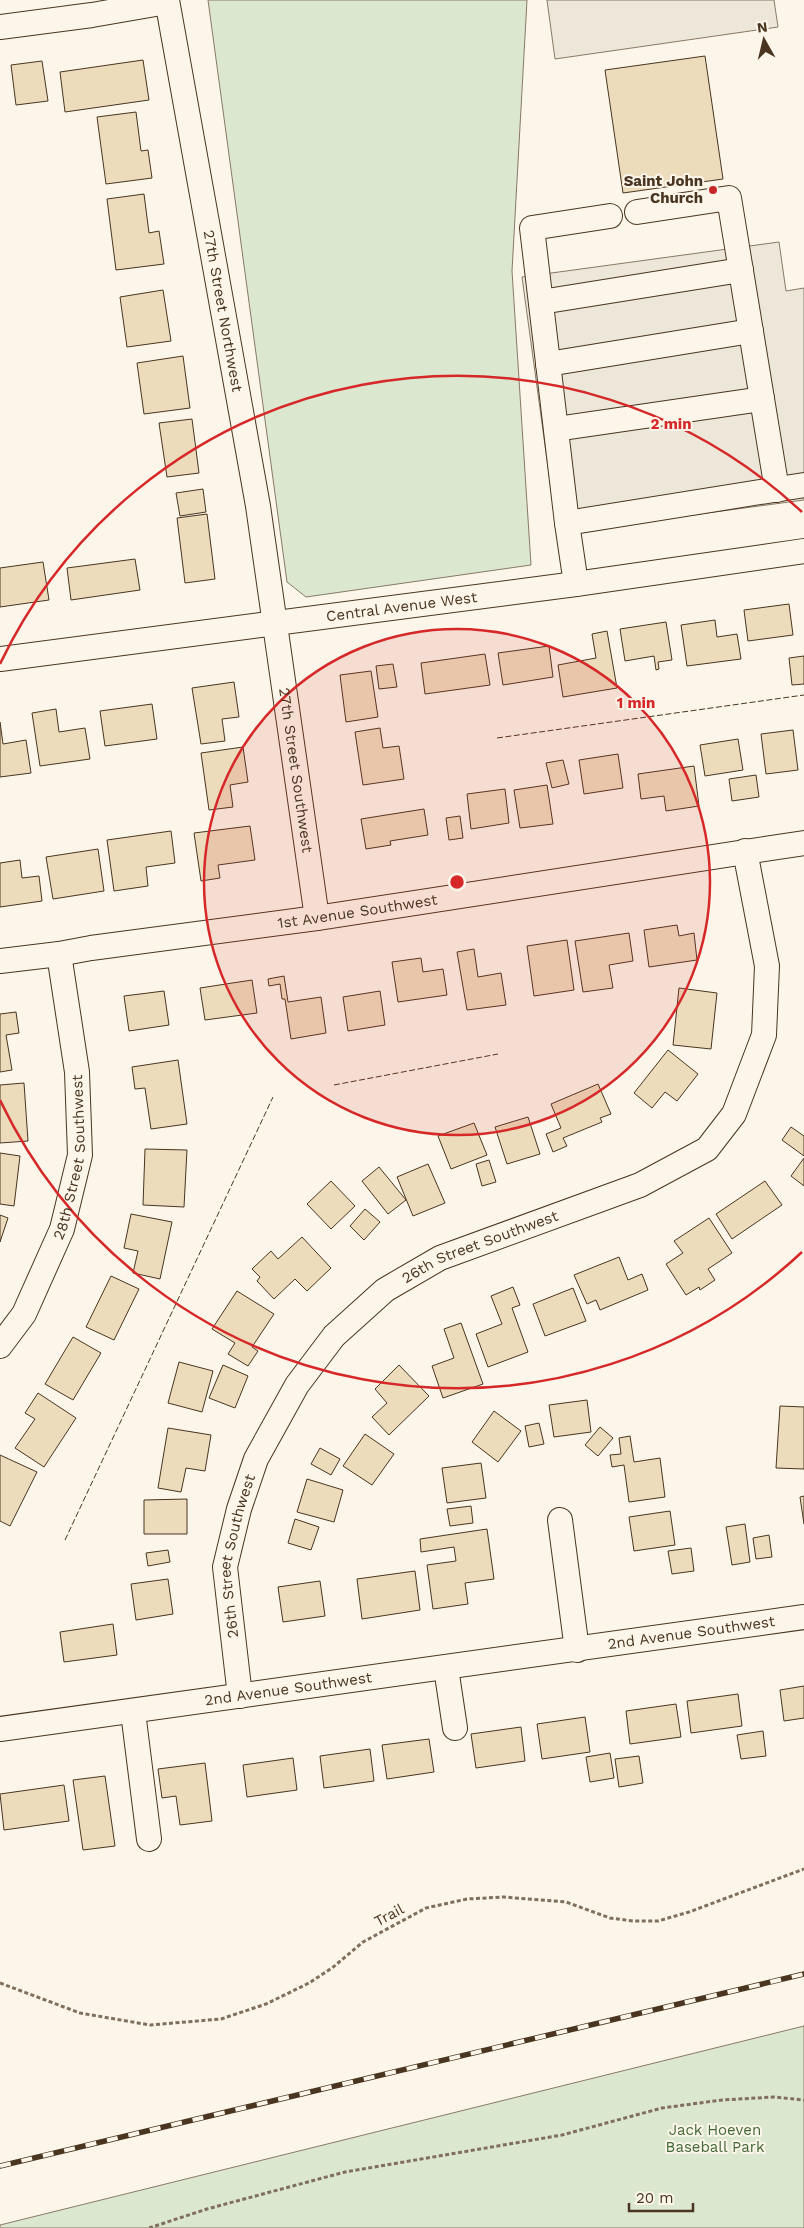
<svg xmlns="http://www.w3.org/2000/svg" width="804" height="2228" font-family="'Work Sans',sans-serif">
  <style>
    .green { fill: #dce7d0; stroke: #887966 }
    .parking { fill: #ede7d9; stroke: #887966 }
    .building { fill: #ecdcbc; stroke: #4a3520 }
    .lines { fill: none; stroke-linecap: round; stroke-linejoin: round }
    .minor-casing { stroke: #4a3520; stroke-width: 26 }
    .path { stroke: #7f6f5c; stroke-width: 3; stroke-dasharray: 4 2.5; stroke-linecap: butt }
    .minor { stroke: #fbf6e9; stroke-width: 24 }
    .rail-casing { stroke: #4a3520; stroke-width: 5.5 }
    .rail { stroke: #fbf6e9; stroke-width: 4; stroke-dasharray: 11; stroke-linecap: butt }
    .fence { stroke: #4a3520; stroke-width: 1; stroke-dasharray: 6 2.5; stroke-linecap: butt }
    .ring { fill: none; stroke: #d62828; stroke-width: 2.5 }
    .poi-dot { fill: #c62828; stroke: #fbf6e9; stroke-width: 2 }
    .labels { text-anchor: middle; dominant-baseline: central; stroke-width: 4; stroke-linejoin: round; paint-order: stroke }
    .poi-label { font-size: 15px; font-weight: bold; fill: #4a3520; stroke: #fbf6e9; text-anchor: end }
    .street-label { font-size: 15px; fill: #4a3520; stroke: #fbf6e9 }
    .park-label { font-size: 15px; fill: #436837; stroke: #fbf6e9 }
    .centre { fill: #d62828; stroke: #fbf6e9; stroke-width: 2.5 }
    .ring-label { font-size: 15px; text-anchor: middle; font-weight: bold; fill: #d62828; stroke: #fbf6e9; stroke-width: 4; stroke-linejoin: round; paint-order: stroke }
  </style>
  <rect width="100%" height="100%" fill="#fbf6e9"/>
  <g class="green">
    <polygon points="208,0 527,0 512,271 531,565 306,597 287,582"/>
    <polygon points="804,2026 804,2228 0,2228 0,2225"/>
  </g>
  <g class="parking">
    <polygon points="547,0 774,0 778,27 555,59"/>
    <polygon points="779,242 786,291 804,288 804,500 557,533 522,277"/>
  </g>
  <g class="building">
    <polygon points="705,56 723,179 623,193 605,70"/>
    <polygon points="143,60 149,100 65,112 60,72"/>
    <polygon points="42,61 48,101 16,105 11,65"/>
    <polygon points="136,112 141,151 148,150 152,178 106,184 97,117"/>
    <polygon points="144,194 149,233 159,231 164,264 116,270 107,199"/>
    <polygon points="163,290 171,341 127,347 120,297"/>
    <polygon points="183,356 190,408 144,414 137,363"/>
    <polygon points="192,419 199,473 167,477 159,423"/>
    <polygon points="203,489 206,512 180,516 176,493"/>
    <polygon points="207,514 215,579 185,583 177,518"/>
    <polygon points="135,559 140,590 71,600 67,568"/>
    <polygon points="43,562 49,600 0,607 0,568"/>
    <polygon points="789,604 793,635 748,641 744,610"/>
    <polygon points="715,620 717,637 737,634 741,659 687,666 681,625"/>
    <polygon points="666,622 672,660 658,662 659,669 656,670 654,656 625,661 620,629"/>
    <polygon points="607,631 617,688 563,697 558,665 596,658 592,634"/>
    <polygon points="549,646 553,677 503,685 498,653"/>
    <polygon points="485,654 490,685 425,694 421,663"/>
    <polygon points="804,656 804,684 792,685 789,658"/>
    <polygon points="393,664 397,687 379,689 376,666"/>
    <polygon points="371,671 378,717 346,722 340,675"/>
    <polygon points="234,682 239,717 222,719 225,741 201,744 192,688"/>
    <polygon points="152,704 157,739 105,746 100,711"/>
    <polygon points="56,709 59,732 85,728 90,759 40,766 32,713"/>
    <polygon points="0,722 3,744 26,740 31,773 0,777"/>
    <polygon points="380,728 383,748 399,746 404,779 363,785 355,732"/>
    <polygon points="793,730 798,770 766,774 761,734"/>
    <polygon points="738,739 743,770 705,776 700,745"/>
    <polygon points="243,747 248,782 230,785 233,807 209,810 201,753"/>
    <polygon points="618,754 623,788 584,794 579,760"/>
    <polygon points="563,760 569,784 552,788 546,763"/>
    <polygon points="694,766 699,806 666,811 664,796 641,799 638,774"/>
    <polygon points="756,775 759,797 732,801 729,779"/>
    <polygon points="547,785 553,824 520,828 514,790"/>
    <polygon points="505,789 509,823 471,829 467,794"/>
    <polygon points="424,809 428,835 390,841 391,845 366,849 361,819"/>
    <polygon points="460,816 463,838 449,840 446,818"/>
    <polygon points="250,826 255,860 218,865 220,878 201,881 194,833"/>
    <polygon points="171,831 175,863 146,867 148,886 114,891 107,840"/>
    <polygon points="98,849 104,891 53,899 46,857"/>
    <polygon points="20,860 22,878 39,876 42,901 0,907 0,863"/>
    <polygon points="677,925 679,936 694,933 697,960 649,967 644,930"/>
    <polygon points="629,933 633,961 609,965 613,988 583,992 575,941"/>
    <polygon points="567,940 574,990 534,996 527,946"/>
    <polygon points="474,949 478,977 501,973 506,1005 467,1010 457,952"/>
    <polygon points="421,958 423,972 443,969 447,995 398,1002 392,962"/>
    <polygon points="284,976 288,1002 321,997 326,1033 291,1039 285,999 282,999 280,984 269,986 268,979"/>
    <polygon points="252,980 257,1013 205,1020 200,988"/>
    <polygon points="679,988 717,993 711,1049 673,1045"/>
    <polygon points="164,991 169,1025 129,1031 124,996"/>
    <polygon points="380,991 385,1025 348,1031 343,997"/>
    <polygon points="16,1012 19,1033 6,1035 12,1070 0,1072 0,1014"/>
    <polygon points="668,1050 698,1074 677,1101 665,1092 652,1108 634,1093"/>
    <polygon points="178,1060 187,1124 151,1129 145,1088 135,1089 132,1067"/>
    <polygon points="24,1083 28,1141 0,1143 0,1085"/>
    <polygon points="598,1084 611,1114 600,1118 602,1122 563,1138 567,1146 553,1152 546,1134 561,1128 551,1104"/>
    <polygon points="528,1117 540,1154 507,1164 495,1127"/>
    <polygon points="474,1123 487,1155 451,1169 438,1136"/>
    <polygon points="791,1127 804,1136 804,1156 782,1140"/>
    <polygon points="145,1149 187,1150 184,1207 143,1205"/>
    <polygon points="0,1153 20,1156 14,1206 0,1204"/>
    <polygon points="804,1158 804,1186 791,1176"/>
    <polygon points="489,1160 496,1182 482,1186 476,1164"/>
    <polygon points="428,1164 445,1203 413,1216 397,1177"/>
    <polygon points="379,1167 406,1200 388,1214 362,1181"/>
    <polygon points="331,1181 355,1206 331,1229 307,1204"/>
    <polygon points="765,1181 782,1205 732,1239 716,1214"/>
    <polygon points="365,1209 380,1222 364,1240 350,1226"/>
    <polygon points="131,1214 172,1222 160,1279 133,1273 138,1251 124,1248"/>
    <polygon points="0,1215 8,1218 0,1242"/>
    <polygon points="709,1218 732,1253 708,1269 715,1280 700,1290 699,1287 686,1295 666,1264 683,1253 674,1241"/>
    <polygon points="302,1237 331,1268 307,1291 295,1279 274,1299 257,1281 260,1277 252,1269 271,1251 278,1259"/>
    <polygon points="619,1257 628,1280 642,1274 648,1290 600,1310 596,1300 587,1304 574,1275"/>
    <polygon points="111,1276 139,1289 114,1340 86,1327"/>
    <polygon points="513,1287 520,1305 512,1308 528,1352 488,1367 476,1334 502,1324 491,1296"/>
    <polygon points="573,1288 586,1321 545,1336 533,1304"/>
    <polygon points="237,1291 274,1314 252,1347 258,1351 248,1366 228,1354 235,1343 212,1329"/>
    <polygon points="461,1323 483,1384 443,1398 432,1366 454,1358 444,1329"/>
    <polygon points="73,1337 101,1353 73,1400 45,1384"/>
    <polygon points="179,1362 213,1371 202,1412 168,1403"/>
    <polygon points="223,1365 248,1376 235,1408 209,1398"/>
    <polygon points="399,1365 429,1396 389,1435 372,1417 387,1403 375,1389"/>
    <polygon points="38,1393 76,1418 44,1467 15,1448 35,1419 25,1413"/>
    <polygon points="587,1400 591,1432 554,1437 549,1405"/>
    <polygon points="780,1406 804,1407 804,1469 776,1468"/>
    <polygon points="494,1411 521,1431 498,1462 472,1442"/>
    <polygon points="539,1423 544,1444 529,1447 525,1426"/>
    <polygon points="600,1427 613,1438 598,1456 585,1445"/>
    <polygon points="168,1428 211,1435 205,1471 186,1468 181,1492 158,1488"/>
    <polygon points="365,1434 394,1454 372,1485 343,1466"/>
    <polygon points="630,1436 634,1462 660,1458 665,1497 629,1502 624,1465 612,1467 610,1455 621,1454 619,1438"/>
    <polygon points="320,1448 340,1459 331,1475 311,1464"/>
    <polygon points="0,1455 37,1472 10,1526 0,1521"/>
    <polygon points="481,1463 486,1498 447,1503 442,1468"/>
    <polygon points="307,1479 343,1490 334,1522 297,1512"/>
    <polygon points="804,1496 804,1524 800,1497"/>
    <polygon points="187,1499 187,1534 144,1534 144,1500"/>
    <polygon points="471,1506 473,1523 450,1526 447,1509"/>
    <polygon points="670,1511 675,1545 634,1551 629,1517"/>
    <polygon points="295,1519 319,1527 311,1550 288,1543"/>
    <polygon points="745,1524 750,1562 732,1565 726,1527"/>
    <polygon points="487,1529 494,1579 465,1583 468,1604 433,1609 427,1565 456,1561 454,1547 421,1552 420,1539"/>
    <polygon points="769,1535 772,1557 756,1559 753,1538"/>
    <polygon points="691,1548 694,1571 672,1574 668,1551"/>
    <polygon points="168,1550 170,1562 148,1566 146,1553"/>
    <polygon points="415,1571 420,1610 362,1619 357,1579"/>
    <polygon points="168,1579 173,1614 136,1620 131,1584"/>
    <polygon points="320,1581 325,1616 283,1622 278,1587"/>
    <polygon points="113,1624 117,1655 64,1662 60,1632"/>
    <polygon points="804,1686 804,1718 784,1721 780,1690"/>
    <polygon points="738,1694 742,1726 691,1733 687,1701"/>
    <polygon points="676,1704 681,1737 630,1744 626,1711"/>
    <polygon points="585,1717 590,1752 542,1759 537,1724"/>
    <polygon points="521,1727 525,1761 476,1768 471,1734"/>
    <polygon points="763,1731 766,1756 741,1759 737,1735"/>
    <polygon points="429,1739 434,1772 387,1779 382,1745"/>
    <polygon points="370,1749 374,1781 324,1788 320,1756"/>
    <polygon points="610,1753 614,1778 590,1782 586,1757"/>
    <polygon points="639,1756 643,1783 619,1787 615,1759"/>
    <polygon points="293,1758 297,1790 247,1797 243,1765"/>
    <polygon points="205,1763 212,1821 180,1825 176,1796 162,1798 158,1769"/>
    <polygon points="105,1776 115,1846 83,1850 73,1780"/>
    <polygon points="64,1785 69,1821 4,1830 0,1794"/>
  </g>
  <g class="lines">
    <defs>
      <g id="minor">
        <path id="s1" d="M 167,0 L 258,506 L 317,918"/>
        <polyline points="0,27 92,15 167,2"/>
        <polyline points="637,212 729,198 777,490"/>
        <polyline points="541,302 741,270"/>
        <polyline points="548,364 751,331"/>
        <polyline points="556,429 762,399"/>
        <polyline points="567,523 532,228 610,216"/>
        <polyline points="576,584 567,523 804,485"/>
        <path id="s2" d="M 0,659 L 576,584 L 804,551"/>
        <path id="s3" d="M 0,961 L 59,954 L 91,948 L 317,918 L 804,843"/>
        <path id="s4" d="M 0,1346 L 24,1314 L 62,1229 L 80,1155 L 77,1072 L 59,954"/>
        <polyline points="560,1520 577,1650"/>
        <polyline points="446,1668 455,1728"/>
        <path id="s5" d="M 240,1696 L 225,1567 L 239,1509 L 256,1459 L 297,1385 L 334,1336 L 385,1290 L 440,1258 L 640,1185 L 707,1149 L 734,1114 L 764,1035 L 767,966 L 745,851"/>
        <polyline points="133,1712 149,1839"/>
        <path id="s6" d="M 0,1729 L 804,1617"/>
      </g>
    </defs>
    <use href="#minor" class="minor-casing"/>
    <g class="path">
      <polyline points="0,1983 80,2013 150,2025 221,2019 266,2004 309,1983 332,1968 363,1942 426,1908 467,1899 504,1897 566,1902 610,1918 633,1921 658,1921 689,1912 804,1869"/>
      <polyline points="149,2228 207,2209 345,2172 562,2135 662,2108 722,2100 774,2097 804,2100"/>
    </g>
    <use href="#minor" class="minor"/>
    <defs>
      <polyline id="rail" points="0,2166 804,1974"/>
    </defs>
    <use href="#rail" class="rail-casing"/>
    <use href="#rail" class="rail"/>
    <g class="fence">
      <polyline points="497,738 804,695"/>
      <polyline points="334,1085 498,1054"/>
      <polyline points="65,1540 273,1097"/>
    </g>
  </g>
  <circle cx="457" cy="882" r="253" fill="#d62828" fill-opacity=".12"/>
  <g class="ring">
    <circle cx="457" cy="882" r="253"/>
    <path d="M802 1252A506 506 0 0 1 0 1100M0 664A506 506 0 0 1 802 512"/>
  </g>
  <circle class="poi-dot" cx="713" cy="190" r="5"/>
  <g class="labels">
    <g class="poi-label">
      <text x="703" y="181">Saint John<tspan x="703" dy="17">Church</tspan></text>
    </g>
    <g class="street-label">
      <text stroke="none"><textPath href="#s1" startOffset="316">27th Street Northwest</textPath></text>
      <text stroke="none"><textPath href="#s2" startOffset="405">Central Avenue West</textPath></text>
      <text stroke="none"><textPath href="#s1" startOffset="781">27th Street Southwest</textPath></text>
      <text stroke="none"><textPath href="#s3" startOffset="361">1st Avenue Southwest</textPath></text>
      <text stroke="none"><textPath href="#s4" startOffset="206">28th Street Southwest</textPath></text>
      <text stroke="none"><textPath href="#s5" startOffset="562">26th Street Southwest</textPath></text>
      <text stroke="none"><textPath href="#s5" startOffset="142">26th Street Southwest</textPath></text>
      <text stroke="none"><textPath href="#s6" startOffset="698">2nd Avenue Southwest</textPath></text>
      <text stroke="none"><textPath href="#s6" startOffset="291">2nd Avenue Southwest</textPath></text>
      <text transform="translate(389 1915) rotate(-28)">Trail</text>
    </g>
    <g class="park-label">
      <text x="715" y="2130">Jack Hoeven<tspan x="715" dy="17">Baseball Park</tspan></text>
    </g>
  </g>
  <circle cx="457" cy="882" r="8" class="centre"/>
  <g class="ring-label">
    <text x="671" y="429">2 min</text>
    <text x="636" y="708">1 min</text>
  </g>
  <g transform="translate(764 40) rotate(352)" stroke="#fbf6e9" stroke-width="4" paint-order="stroke">
  <path d="M0-4L9 19L0 12L-9 19Z" fill="#4a3520"/>
  <text y="-8" font-size="14" font-weight="bold" text-anchor="middle" fill="#4a3520">N</text>
  </g>
  <path d="M629 2203v8h64v-8" fill="none" stroke="#4a3520" stroke-width="2.5"/>
  <text x="636" y="2203" font-size="15" fill="#4a3520" stroke="#fbf6e9" stroke-width="4" paint-order="stroke">20 m</text>
</svg>
